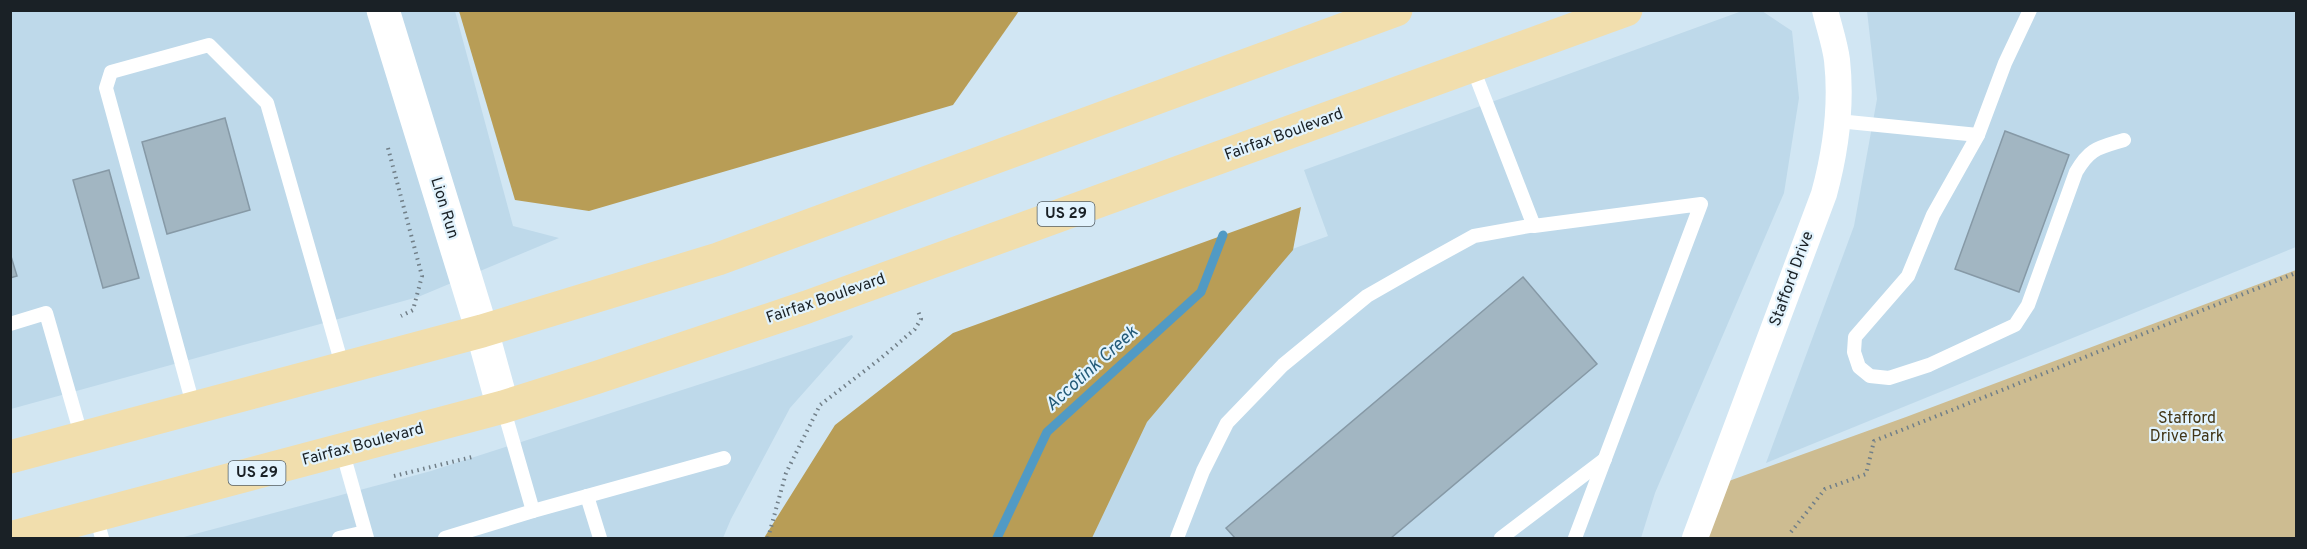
<svg xmlns="http://www.w3.org/2000/svg" width="2307" height="549" font-family="Overpass,sans-serif">
  <style>
    .built { fill: #bed9ea }
    .green { fill: #cdbc91 }
    .forest { fill: #b89d56 }
    .lines { fill: none; stroke-linecap: round; stroke-linejoin: round }
    .stream { stroke: #519ac4; stroke-width: 9 }
    .building { fill: #a2b6c2; stroke: #8699a6; stroke-width: 1.5 }
    .path { stroke: #717f88; stroke-width: 4; stroke-dasharray: 1.5 4.5; stroke-linecap: butt }
    .lane { stroke: #fff; stroke-width: 14 }
    .street { stroke: #fff; stroke-width: 26 }
    .secondary { stroke: #fff; stroke-width: 33 }
    .primary { stroke: #f1dead; stroke-width: 33 }
    .labels { text-anchor: middle; dominant-baseline: central; stroke-width: 4.5; stroke-linejoin: round; paint-order: stroke }
    .shield { fill: #e2f3fd; stroke: #566066; stroke-width: 1.5 }
    .shield-label { font-size: 15px; font-weight: bold; fill: #1a2126 }
    .street-label { font-size: 16px; fill: #1a2126; stroke: #e2f3fd }
    .park-label { font-size: 16px; fill: #423617; stroke: #e2f3fd }
    .water-label { font-size: 18px; font-style: italic; fill: #245b78; stroke: #e2f3fd }
  </style>
  <rect width="100%" height="100%" fill="#d1e6f3"/>
  <g class="built">
    <polygon points="11,11 455,11 513,226 559,238 418,297 11,409"/>
    <polygon points="1742,11 1762,11 1792,31 1799,98 1784,193 1655,493 1641,538 866,538 1145,303 1328,236 1304,170"/>
    <polygon points="1867,11 2296,11 2296,247 1766,463 1854,226 1877,99"/>
    <polygon points="852,335 853,337 790,408 731,519 723,538 180,538 431,471"/>
  </g>
  <polygon class="green" points="2296,270 2296,538 1695,538 1715,486 1906,417"/>
  <g class="forest">
    <polygon points="459,11 459,10 1019,11 953,105 589,211 515,200"/>
    <polygon points="1301,207 1293,250 1147,422 1092,538 764,538 835,425 953,333"/>
  </g>
  <g class="lines">
    <polyline class="stream" points="997,538 1047,432 1201,292 1223,235"/>
  </g>
  <g class="building">
    <polygon points="225,118 250,210 167,234 142,142"/>
    <polygon points="2005,131 2069,155 2019,292 1955,269"/>
    <polygon points="109,170 139,278 103,288 73,180"/>
    <polygon points="10,253 17,276 10,278"/>
    <polygon points="1523,277 1597,364 1391,538 1235,538 1226,528"/>
  </g>
  <g class="lines">
    <g class="path">
      <polyline points="388,148 422,276 413,310 401,316"/>
      <polyline points="394,476 472,457"/>
      <polyline points="1791,532 1825,489 1866,474 1874,441 2296,273"/>
      <polyline points="768,538 786,473 820,405 880,359 915,329 921,319 918,311"/>
    </g>
    <g class="lane">
      <path d="M 2030,10 L 2005,63 L 1978,135 L 1933,215 L 1908,276 L 1855,337 L 1854,352 L 1859,367 L 1870,376 L 1889,378 L 1929,365 L 2015,325 L 2028,305 L 2076,172 C 2090,148 2098,148 2124,140"/>
      <polyline points="1472,66 1534,226 1701,204 1575,538"/>
      <polyline points="1838,121 1978,135"/>
      <polyline points="10,324 46,313 82,438"/>
      <polyline points="503,407 533,511 724,458"/>
      <polyline points="194,408 106,88 111,72 209,45 267,103 343,368"/>
      <polyline points="342,450 367,538"/>
      <polyline points="587,496 600,538"/>
      <polyline points="96,516 102,538"/>
      <polyline points="339,538 365,532"/>
      <polyline points="445,538 533,511"/>
      <polyline points="1177,538 1203,471 1227,423 1283,365 1367,296 1416,268 1474,236 1535,225"/>
      <polyline points="1501,538 1605,459"/>
    </g>
    <path class="street" d="M 1695,538 L 1824,194 C 1836,150 1842,106 1837,60 C 1835,44 1829,27 1825,10"/>
    <polyline class="secondary" points="383,10 482,331 503,407"/>
    <g class="primary">
      <polyline points="10,457 482,331 718,259 1396,10"/>
      <polyline points="10,538 503,407 598,377 807,307 1626,10"/>
    </g>
  </g>
  <g class="labels">
    <g class="shield">
      <rect x="1037.5" y="202" width="57" height="24" rx="4.5"/>
      <rect x="228.5" y="461" width="57" height="24" rx="4.5"/>
    </g>
    <g class="shield-label">
      <text x="1066" y="214">US 29</text>
      <text x="257" y="473">US 29</text>
    </g>
    <g class="street-label">
      <text transform="translate(1284 135) rotate(-20)">Fairfax Boulevard</text>
      <text transform="translate(444 208) rotate(73)">Lion Run</text>
      <text transform="translate(1792 279) rotate(-70)">Stafford Drive</text>
      <text transform="translate(826 299) rotate(-19)">Fairfax Boulevard</text>
      <text transform="translate(363 445) rotate(-15)">Fairfax Boulevard</text>
    </g>
    <g class="park-label">
      <text x="2187" y="419">Stafford<tspan x="2187" dy="18">Drive Park</tspan></text>
    </g>
    <g class="water-label">
      <text transform="translate(1092 369) rotate(-42)">Accotink Creek</text>
    </g>
  </g>
  <rect width="2307" height="549" fill="none" stroke="#1a2126" stroke-width="24"/>
</svg>
